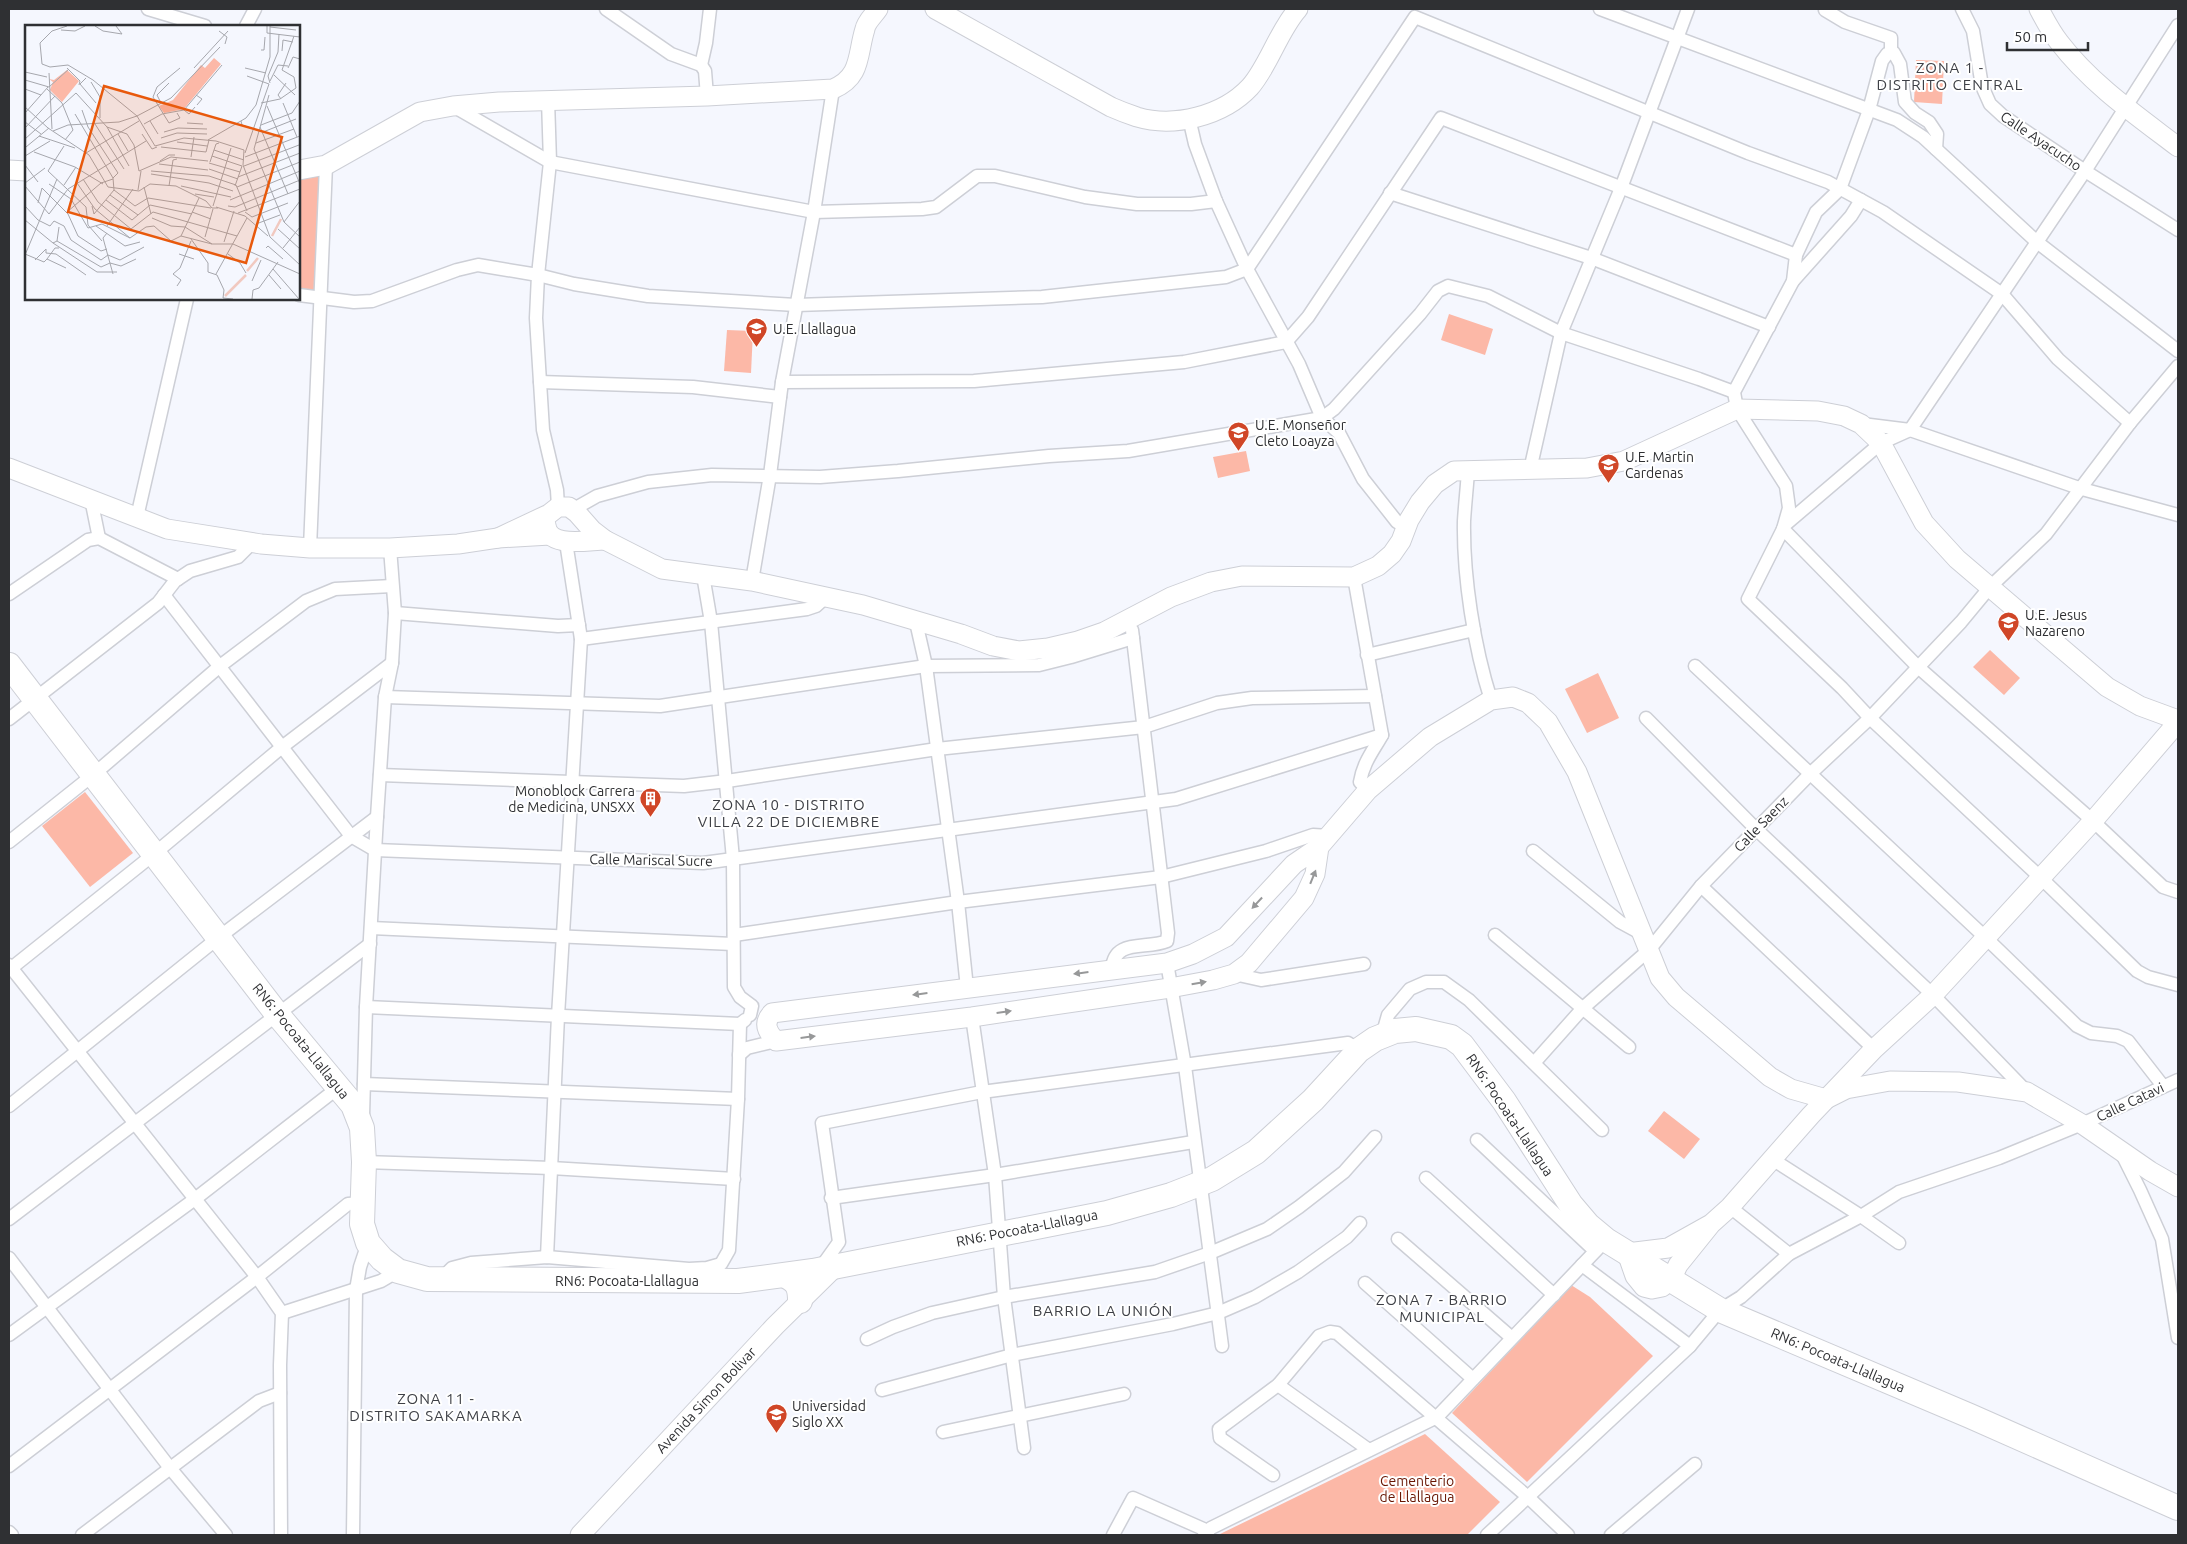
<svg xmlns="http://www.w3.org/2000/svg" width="2187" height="1544" font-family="Ubuntu,sans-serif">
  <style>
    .green { fill: #fcb8a7 }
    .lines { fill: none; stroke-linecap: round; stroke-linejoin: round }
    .street-casing { stroke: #cdcfd6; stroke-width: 15 }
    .secondary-casing { stroke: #cdcfd6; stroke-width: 21 }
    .highway-casing { stroke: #cdcfd6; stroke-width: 26 }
    .street { stroke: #fff; stroke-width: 12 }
    .secondary { stroke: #fff; stroke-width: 19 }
    .highway { stroke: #fff; stroke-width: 24 }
    .oneway { fill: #979899 }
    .labels { text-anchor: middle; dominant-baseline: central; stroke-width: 4; stroke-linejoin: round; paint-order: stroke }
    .street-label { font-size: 14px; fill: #2f3033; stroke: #fff }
    .poi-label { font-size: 14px; fill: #2f3033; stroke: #fff; text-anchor: start }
    .park-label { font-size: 14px; fill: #691603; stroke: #fff }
    .neighbourhood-label { font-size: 15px; letter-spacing: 1px; fill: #3e4046; stroke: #fff }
    .inset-river { fill: none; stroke: #f1c9c0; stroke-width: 2.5 }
    .inset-road { fill: none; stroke: #a6a7ad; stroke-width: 1 }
    .view { fill: #e8590c; fill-opacity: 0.15; stroke: #e8590c; stroke-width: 2.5 }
    .inset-edge { fill: none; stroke: #2f3033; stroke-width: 2.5 }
  </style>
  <rect width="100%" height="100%" fill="#f5f7fe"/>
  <g class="green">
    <polygon points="1916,60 1944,61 1942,104 1914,102"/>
    <polygon points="326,165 321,298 299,295 299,170"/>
    <polygon points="1449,314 1493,329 1485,355 1441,340"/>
    <polygon points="727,330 753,331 751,373 724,371"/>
    <polygon points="1246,451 1250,471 1218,478 1213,457"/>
    <polygon points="1990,650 2020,678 2004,695 1973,667"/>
    <polygon points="1598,673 1619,718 1587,733 1565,689"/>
    <polygon points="85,792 133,853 90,887 42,826"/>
    <polygon points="1664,1111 1700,1139 1684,1159 1648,1131"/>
    <polygon points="1571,1285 1590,1297 1653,1356 1527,1482 1452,1413"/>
    <polygon points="1425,1434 1500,1502 1467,1535 1218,1535"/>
  </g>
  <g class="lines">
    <defs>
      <g id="street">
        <polyline points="148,9 205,26"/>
        <polyline points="606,9 671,54 701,65 705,71 707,96"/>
        <polyline points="1600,9 1897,120 1923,137 2037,242 2178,351"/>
        <polyline points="1962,9 1973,31 1982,86 1990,104 2003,116 2085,171 2178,230"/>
        <polyline points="1825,10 1845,22 1891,38 1891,53"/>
        <polyline points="246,26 255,9"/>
        <polyline points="701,65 706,43 710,9"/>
        <polyline points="548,100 550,162 538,275 536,318 543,430 557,490 558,507"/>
        <polyline points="453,106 550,162 814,212 922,209 936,207 977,176 995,176 1085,197 1137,204 1191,204 1216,201"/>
        <polyline points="1189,118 1195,144 1216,201 1247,269 1299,364 1322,418 1339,433 1363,479 1397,522 1406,527"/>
        <polyline points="1936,149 1937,134 1929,122 1915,113 1905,102 1900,64 1894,53 1887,54 1882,61 1869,110 1840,189 1816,212 1796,255 1793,281 1734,392 1737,409 1786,486 1789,508 1783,529 1918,667 2093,821 2163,887 2178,892"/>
        <polyline points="1390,193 1591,258 1769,327"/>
        <polyline points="1793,281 1851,216 1861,200"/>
        <polyline points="299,295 354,302 372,301 457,270 478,265 538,275 574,284 648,296 796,305 1042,297 1226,277 1247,269 1415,17 1748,153 1828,182 1883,212 2002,294 2058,359 2130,423"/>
        <polyline points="540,382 693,387 780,397"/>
        <polyline points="782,382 974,381 1184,362 1286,342 1308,317 1441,118 1796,255"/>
        <polyline points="1862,424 1910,430 2082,489 2178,515"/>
        <polyline points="1530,470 1561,333 1621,188 1688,9"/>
        <path d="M 1468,471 C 1467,487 1465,504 1464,521 C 1463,576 1474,647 1491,700"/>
        <polyline points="91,499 99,538"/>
        <polyline points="574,509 597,496 648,482 712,475 820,477 898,471 1049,456 1128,451 1322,418 1334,409 1420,314 1438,291 1448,286 1488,296 1561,333 1699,379 1734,392"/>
        <polyline points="137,517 187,299"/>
        <polyline points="1786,524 1881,443 1910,430 2085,171 2178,25"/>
        <polyline points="1783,529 1748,599 1842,688 1870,718 2041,878 2137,971 2148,977 2178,985"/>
        <polyline points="310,548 326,165"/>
        <polyline points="703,575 711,622 733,859 734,987 740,997 752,1006 750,1015"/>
        <path d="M 1354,577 L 1382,735 C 1373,751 1363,763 1360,782 L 1368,790"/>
        <polyline points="752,581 770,475 782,382 814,212 833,89"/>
        <polyline points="9,594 88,540 99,538 178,579"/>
        <polyline points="164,595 351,836 375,850 703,863 1176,799 1382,735"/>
        <polyline points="395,613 558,626 579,625"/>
        <polyline points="916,622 926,666 958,902 967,988"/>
        <polyline points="581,639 807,609 816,606 826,597"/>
        <polyline points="1367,655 1474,630"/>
        <polyline points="1695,666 1986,938 2077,1026 2091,1033 2117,1036 2128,1041 2163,1086"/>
        <polyline points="385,697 660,706 926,666 1039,665 1071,657 1133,638"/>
        <polyline points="1646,718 1756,829 1933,995 2027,1092"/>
        <polyline points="9,719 158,603 175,581 190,571 238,557 252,543"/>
        <polyline points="380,775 684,786 727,781 937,749 1144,727 1217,703 1252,698 1375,696"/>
        <polyline points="9,842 93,775 220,666 306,601 335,589 392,586"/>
        <polyline points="1533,851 1620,922 1644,935"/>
        <polyline points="1701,886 1874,1049"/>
        <polyline points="371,928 733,944"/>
        <polyline points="734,935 958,902 1161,877 1266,851 1313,835 1329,836"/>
        <polyline points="1495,935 1629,1047"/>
        <polyline points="1167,963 1185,1066 1222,1346"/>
        <polyline points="9,965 257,1277 282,1313 280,1365 281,1535"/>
        <path d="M 1112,969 C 1114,938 1146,950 1167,941 L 1168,933 L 1132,630"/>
        <polyline points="9,970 154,854 282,747 392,663"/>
        <polyline points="1234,974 1261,980 1364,964"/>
        <polyline points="366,1007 740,1024 745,1020"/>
        <polyline points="972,1017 995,1175 1004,1297 1024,1448"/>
        <polyline points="1382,1036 1388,1015 1410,989 1426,982 1444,982 1469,1000 1602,1130"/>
        <polyline points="739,1055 747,1048 776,1041"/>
        <polyline points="1534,1063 1583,1008 1649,950 1701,886 1810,774 1870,718 1961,622 1990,587 2046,534 2130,423 2178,366"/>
        <polyline points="364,1084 738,1099"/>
        <polyline points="9,1106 218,938 377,817"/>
        <polyline points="363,1116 366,1007 377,817 385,697 392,663 395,613 390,548"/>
        <polyline points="1477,1140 1595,1251"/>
        <polyline points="2122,1154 2140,1190 2162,1239 2178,1338"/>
        <polyline points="1772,1159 1861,1216 1899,1243"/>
        <polyline points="364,1162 551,1168 734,1179"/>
        <polyline points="1426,1178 1554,1295"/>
        <polyline points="831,1198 995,1175 1193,1142"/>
        <polyline points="1730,1207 1789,1254"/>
        <polyline points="9,1219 370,944"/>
        <polyline points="1398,1239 1512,1338"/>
        <polyline points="547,1257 558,1016 581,639 566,542"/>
        <polyline points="9,1258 170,1468 226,1535"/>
        <polyline points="1582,1265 1690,1346"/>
        <polyline points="819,1270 839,1242 822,1123 982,1092 1348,1043 1359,1050"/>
        <polyline points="442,1278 452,1268 471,1263 547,1257 689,1269 707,1268 721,1264 729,1250 738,1099 740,1024"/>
        <polyline points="1365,1283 1473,1379"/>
        <polyline points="282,1313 381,1281 398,1271"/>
        <polyline points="9,1335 195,1199 339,1087"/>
        <polyline points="867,1339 893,1327 932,1313 1004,1297 1155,1272 1210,1253 1267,1229 1299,1207 1344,1172 1375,1137"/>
        <polyline points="1278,1385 1369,1450"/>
        <polyline points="882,1390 1012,1355 1173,1324 1218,1313 1255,1297 1298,1272 1347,1237 1360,1223"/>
        <polyline points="943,1432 1124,1394"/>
        <polyline points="9,1466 257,1277 348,1204 361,1203"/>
        <polyline points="1273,1475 1220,1438 1219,1429 1278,1385 1319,1336 1330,1332 1337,1333 1528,1497 1568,1535"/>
        <polyline points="9,1532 12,1535"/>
        <polyline points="82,1535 259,1401 280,1393"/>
        <polyline points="353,1535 356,1290 360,1267 368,1243"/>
        <polyline points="1113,1535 1133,1498 1208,1531"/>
        <polyline points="1204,1535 1211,1528 1437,1417 1606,1240"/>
        <polyline points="1487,1535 1690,1346 1720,1310 1741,1297 1789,1254 1861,1216 1899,1192 1999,1158 2082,1124 2178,1080"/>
        <polyline points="1611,1535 1695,1464"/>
      </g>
      <g id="secondary">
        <path d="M 935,9 L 1111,107 C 1120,111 1128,114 1137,117 C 1174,128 1223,116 1250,87 C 1268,67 1279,30 1298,9"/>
        <path d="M 2039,9 C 2045,20 2051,32 2059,42 C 2091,84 2136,115 2178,147"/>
        <polyline points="9,170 26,171"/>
        <path d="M 299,170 L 326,165 L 420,112 L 453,106 L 499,102 L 707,96 L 833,89 C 862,77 857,54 865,29 C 866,22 874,15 878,9"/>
        <polyline points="9,468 167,529 261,544 310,548 390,548 458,544 498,538 550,535"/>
        <path d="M 546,525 C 548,549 588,540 605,540"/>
        <polyline points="498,538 549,514 558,507 569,507 577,513 592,530 605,540 662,569 752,581 863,605 961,634 993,646 1019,651 1048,648 1078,641 1104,632 1171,597 1211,582 1242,576 1354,577 1378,566 1392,554 1401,541 1409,520 1420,502 1435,484 1454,471 1587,468 1624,461 1737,409 1818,411 1844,416 1861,424 1881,443 1924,523 1957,559 2107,687 2140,706 2178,720"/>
        <path d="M 1319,847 L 1315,874 L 1304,898 L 1249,963 L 1234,974 L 1213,980 L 1170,988 L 972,1017 L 776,1041 C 767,1032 763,1023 772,1013 L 1167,963 L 1193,954 L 1226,937 L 1294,864 L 1319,847 L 1368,790 L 1430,737 L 1491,700 L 1513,697 L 1528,703 L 1548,722 L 1577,772 L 1660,978 L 1676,997 L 1770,1077 L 1791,1089 L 1826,1099 L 1846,1089 L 1890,1081 L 1958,1082 L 2027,1092 L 2082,1124 L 2150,1171 L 2178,1187"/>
        <polyline points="1711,1224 1668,1248 1627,1253 1635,1276 1644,1287 1652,1289 1662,1287 1671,1280 1678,1265 1711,1224 1730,1207 1811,1115 1874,1049 1933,995 2093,821 2178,722"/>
        <polyline points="580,1535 775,1326 835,1267"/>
      </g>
      <g id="highway">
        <polyline points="9,665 277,1014 353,1105 362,1128 364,1162 362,1224 368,1243 382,1259 398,1271 427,1279 738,1281 813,1271 1107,1213 1171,1195 1212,1179 1256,1152 1313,1100 1359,1050 1375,1039 1395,1031 1416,1029 1451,1037 1462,1045 1504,1101 1571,1205 1588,1225 1606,1240 1720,1310 1970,1416 2178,1508"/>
        <path d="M 786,1276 C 798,1282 800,1288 800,1301"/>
      </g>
    </defs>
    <use href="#street" class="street-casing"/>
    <use href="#secondary" class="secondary-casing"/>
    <use href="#highway" class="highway-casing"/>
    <use href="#street" class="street"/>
    <use href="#secondary" class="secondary"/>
    <use href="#highway" class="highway"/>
  </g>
  <defs><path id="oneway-solid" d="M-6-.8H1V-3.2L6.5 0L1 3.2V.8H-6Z" transform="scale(1.25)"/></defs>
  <g class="oneway">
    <use href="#oneway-solid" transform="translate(1313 877) rotate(-68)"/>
    <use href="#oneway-solid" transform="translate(1257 903) rotate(133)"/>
    <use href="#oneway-solid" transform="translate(1081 973) rotate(173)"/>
    <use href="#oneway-solid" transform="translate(1199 983) rotate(-10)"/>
    <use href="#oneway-solid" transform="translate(920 994) rotate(173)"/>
    <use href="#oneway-solid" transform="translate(1004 1012) rotate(-8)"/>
    <use href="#oneway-solid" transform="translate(808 1037) rotate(-7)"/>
  </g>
  <defs>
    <symbol id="school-pin" viewBox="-11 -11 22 30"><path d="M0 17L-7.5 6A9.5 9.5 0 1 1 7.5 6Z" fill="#d04627" stroke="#fff"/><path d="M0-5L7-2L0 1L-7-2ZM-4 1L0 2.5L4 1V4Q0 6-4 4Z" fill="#fff"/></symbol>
    <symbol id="building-pin" viewBox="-11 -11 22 30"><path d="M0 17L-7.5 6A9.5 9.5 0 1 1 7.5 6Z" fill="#d04627" stroke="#fff"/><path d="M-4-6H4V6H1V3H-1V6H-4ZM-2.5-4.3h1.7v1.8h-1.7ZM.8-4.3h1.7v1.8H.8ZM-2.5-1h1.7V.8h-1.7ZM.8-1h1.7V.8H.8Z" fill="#fff"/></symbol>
    <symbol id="university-pin" viewBox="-11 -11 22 30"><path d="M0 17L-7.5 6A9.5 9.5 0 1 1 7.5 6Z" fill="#d04627" stroke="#fff"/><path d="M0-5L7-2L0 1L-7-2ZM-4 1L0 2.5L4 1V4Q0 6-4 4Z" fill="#fff"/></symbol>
  </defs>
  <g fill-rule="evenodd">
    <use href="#school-pin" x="744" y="316" width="25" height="34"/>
    <use href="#school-pin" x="1226" y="420" width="25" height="34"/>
    <use href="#school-pin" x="1596" y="452" width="25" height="34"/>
    <use href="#school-pin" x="1996" y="610" width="25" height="34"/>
    <use href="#building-pin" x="638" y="786" width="25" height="34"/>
    <use href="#university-pin" x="764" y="1402" width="25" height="34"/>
  </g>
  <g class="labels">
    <g class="street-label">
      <text transform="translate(2041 141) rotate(34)">Calle Ayacucho</text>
      <text transform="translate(1761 824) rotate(-46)">Calle Saenz</text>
      <text transform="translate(651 860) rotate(1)">Calle Mariscal Sucre</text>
      <text transform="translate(301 1041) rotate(51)">RN6: Pocoata-Llallagua</text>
      <text transform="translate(2130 1102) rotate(-25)">Calle Catavi</text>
      <text transform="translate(1510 1115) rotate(56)">RN6: Pocoata-Llallagua</text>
      <text transform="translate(1027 1228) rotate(-11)">RN6: Pocoata-Llallagua</text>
      <text x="627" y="1281">RN6: Pocoata-Llallagua</text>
      <text transform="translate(1838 1360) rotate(23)">RN6: Pocoata-Llallagua</text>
      <text transform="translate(706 1400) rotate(-47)">Avenida Simon Bolivar</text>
    </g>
    <g class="poi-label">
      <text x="773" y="329">U.E. Llallagua</text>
      <text x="1255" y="425">U.E. Monseñor<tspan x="1255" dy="16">Cleto Loayza</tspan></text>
      <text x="1625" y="457">U.E. Martin<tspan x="1625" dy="16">Cardenas</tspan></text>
      <text x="2025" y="615">U.E. Jesus<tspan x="2025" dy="16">Nazareno</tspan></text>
      <text x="635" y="791" text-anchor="end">Monoblock Carrera<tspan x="635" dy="16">de Medicina, UNSXX</tspan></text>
      <text x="792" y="1406">Universidad<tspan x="792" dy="16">Siglo XX</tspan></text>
    </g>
    <g class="park-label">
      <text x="1417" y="1481">Cementerio<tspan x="1417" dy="16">de Llallagua</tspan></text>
    </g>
    <g class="neighbourhood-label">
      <text x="1950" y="67">ZONA 1 -<tspan x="1950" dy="17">DISTRITO CENTRAL</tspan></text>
      <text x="789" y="804">ZONA 10 - DISTRITO<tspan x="789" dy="17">VILLA 22 DE DICIEMBRE</tspan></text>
      <text x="1442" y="1299">ZONA 7 - BARRIO<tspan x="1442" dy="17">MUNICIPAL</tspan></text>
      <text x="1103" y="1310">BARRIO LA UNIÓN</text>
      <text x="436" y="1398">ZONA 11 -<tspan x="436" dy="17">DISTRITO SAKAMARKA</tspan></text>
    </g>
  </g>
  <g transform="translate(25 25)">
    <rect width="275" height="275" fill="#f5f7fe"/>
    <path d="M 189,33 L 196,39 L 159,84 L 139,88 L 134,81 L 148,75 L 176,40 L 180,43 ZM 42,45 L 54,56 L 37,77 L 25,65 L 28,57 L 24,54 L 29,55 Z" fill="#fcb8a7"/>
    <path class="inset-river" d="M 247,211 L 256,194M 222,246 L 233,233M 200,271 L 221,250"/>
    <path class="inset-road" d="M 42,1 L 27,6 L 15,18 L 17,39 L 25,42 L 43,40 L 68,55 L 112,91 L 130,121 L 159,113 L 191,116 L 219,125 L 218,140 L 245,212 L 275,240M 70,1 L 78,6 L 97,9 L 91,1M 242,1 L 242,8 L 275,12M 245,2 L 271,5M 36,5 L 50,6 L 60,1M 194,6 L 202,12 L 200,19M 236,25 L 239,25 L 240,12M 257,26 L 258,15 L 268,17M 42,43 L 55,56 L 54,60M 169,43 L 203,6M 220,43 L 241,48M 263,43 L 268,32 L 275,34M 0,47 L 22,52M 24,48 L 27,104M 249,50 L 270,70M 61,53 L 55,59 L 71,78M 0,55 L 24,62 L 44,44M 245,56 L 253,40 L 263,41M 66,57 L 75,72 L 75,93M 245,58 L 243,51 L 253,27 L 254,9M 0,64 L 16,70M 22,64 L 37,78 L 48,105 L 40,115M 171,70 L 177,74 L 172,80M 244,70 L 229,124 L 259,197 L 275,212M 256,74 L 253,70 L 261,58M 135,76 L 132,70 L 144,58M 236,78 L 255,74 L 271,63 L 269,52 L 257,45 L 269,11M 258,78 L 272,112M 242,81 L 275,159M 0,82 L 23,103 L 64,130 L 83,162 L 114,166 L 125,159 L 151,161 L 181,176 L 187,183 L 193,183M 57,85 L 63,102 L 93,148 L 88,153M 159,85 L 164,89 L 170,82M 0,88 L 23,62M 152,88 L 155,93 L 144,98 L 128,72 L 132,62 L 155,43M 50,89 L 88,153 L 89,165 L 69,189 L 67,181M 125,96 L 133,109M 216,96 L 217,100 L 229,104M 0,97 L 16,109M 162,98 L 178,99M 70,99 L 99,144M 119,99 L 137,89 L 159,85 L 197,40M 236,100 L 267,88 L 275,76M 82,102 L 104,141M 235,102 L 263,169M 0,103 L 30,71M 28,106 L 43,100 L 94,97 L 112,91 L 146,73 L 195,22M 139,107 L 153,103 L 182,104M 238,107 L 271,94M 93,109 L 103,126M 117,109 L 127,124 L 132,122M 14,111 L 50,123M 136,113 L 152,108 L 182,109M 0,114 L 51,68 L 82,102 L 102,109 L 109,120 L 114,146 L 146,132 L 183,136M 183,115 L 221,93 L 231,80 L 245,32 L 245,1M 152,117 L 182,121M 231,118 L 269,104M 39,121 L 23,146 L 61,182 L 63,200 L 77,216M 1,122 L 24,103M 136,122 L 181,127 L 184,115M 189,125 L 219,135M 9,127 L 50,142 L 78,159M 61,128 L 114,96M 220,128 L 244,59 L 222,51M 0,131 L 25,116M 187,131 L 217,141M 166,132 L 169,112M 220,132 L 275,111M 135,136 L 144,130 L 150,130M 185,137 L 191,119 L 194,118M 184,138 L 215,147M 134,139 L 183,145M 0,140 L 13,157M 219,141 L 274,120M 184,144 L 213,154M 126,146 L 184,151 L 211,160 L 222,186M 126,149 L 184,158 L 208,166M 213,152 L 275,128M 58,154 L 73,177 L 106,204 L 128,187 L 212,211M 0,158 L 20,143M 52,158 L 70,184 L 105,213M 24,159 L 46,174 L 63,203 L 77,199 L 105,213 L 121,202 L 129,201 L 146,216 L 156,211 L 187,219 L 208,219 L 275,249M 39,160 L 51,142M 0,161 L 24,189 L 43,164 L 121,116M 144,161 L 148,135 L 152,134M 156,161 L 206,172M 210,161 L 217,141M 119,162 L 126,189M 212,162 L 275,137M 89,165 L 110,181 L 123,173 L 186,183M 113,165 L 116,146M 170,169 L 189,172M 85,170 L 113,190M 81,175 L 107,195 L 125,180 L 167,189M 205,175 L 275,146M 13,178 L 17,163 L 43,189 L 53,211 L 76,226 L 82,224M 0,181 L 13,195 L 25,201 L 29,196 L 39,201 L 46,215 L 76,235 L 83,230 L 95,235 L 119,222M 188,181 L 206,123M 203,181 L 210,182 L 275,155M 191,182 L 220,191 L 243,211M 42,187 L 76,158 L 88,154M 167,187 L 186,194M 220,187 L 227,192 L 263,178M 213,188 L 275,164M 127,193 L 146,201 L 160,202 L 187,219M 0,195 L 28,218 L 32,216 L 34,202M 259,197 L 275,176M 231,199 L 255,190M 71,201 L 100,221 L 115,217M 82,201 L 108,164M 253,204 L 275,224M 82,208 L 78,213 L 88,249M 156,211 L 174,173M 180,212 L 188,184M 166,214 L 183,238 L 183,247 L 192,250 L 199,265 L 198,273 L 208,274M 32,216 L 76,242 L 85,238 L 96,241 L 111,234M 199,217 L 209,186M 28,218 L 72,247 L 92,247M 34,223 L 30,223 L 22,234 L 41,243M 241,223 L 243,221 L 258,234M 258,223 L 275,202M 0,229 L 19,237 L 22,234M 154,229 L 169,234M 203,229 L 215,238 L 221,248M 0,230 L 32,154M 10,235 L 21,224 L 21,228 L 31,229 L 61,250M 248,244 L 274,274M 191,249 L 222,193M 244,250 L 256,264M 227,256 L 236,235M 152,261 L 156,255 L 148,249 L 155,243 L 166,216M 227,274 L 228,265 L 234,263 L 253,237"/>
    <path class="view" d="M 79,61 L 257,112 L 221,238 L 43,187 Z"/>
    <rect width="275" height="275" class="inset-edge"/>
  </g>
  <rect width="2187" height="1544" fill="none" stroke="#2f3033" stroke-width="20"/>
  <path d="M2007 42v8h81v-8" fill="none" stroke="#2f3033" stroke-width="2.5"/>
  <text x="2014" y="42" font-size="15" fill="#2f3033" stroke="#ffffff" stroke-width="4" paint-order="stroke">50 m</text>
</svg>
